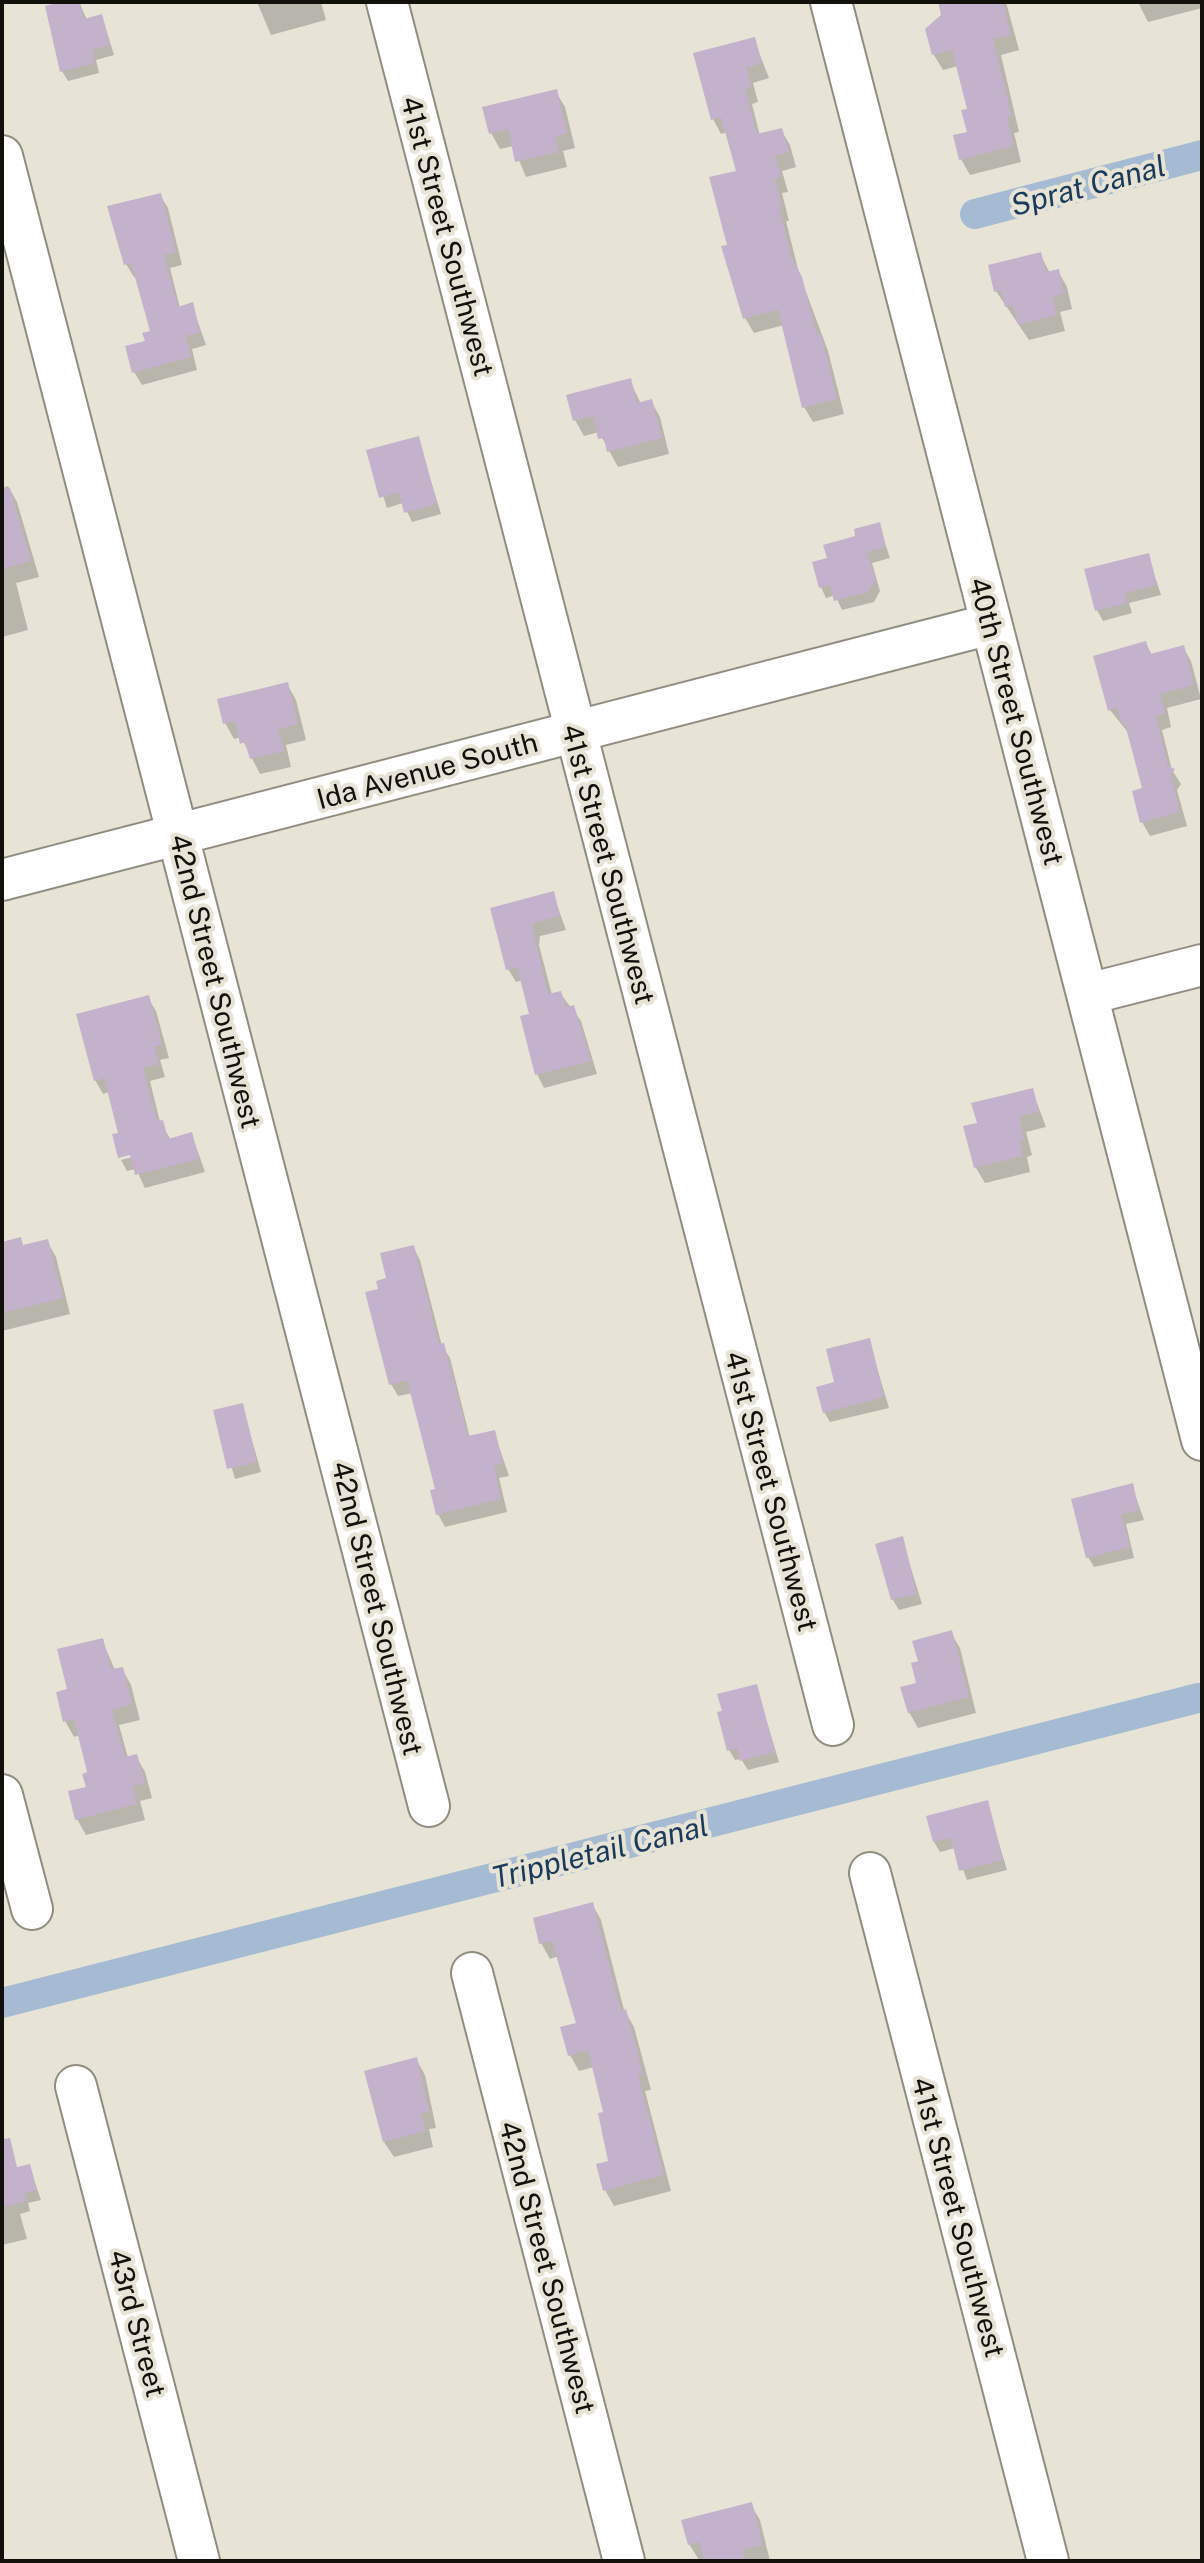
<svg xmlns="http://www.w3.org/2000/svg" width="1204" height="2563" font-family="'Public Sans',sans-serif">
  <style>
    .shadow { fill: #0003 }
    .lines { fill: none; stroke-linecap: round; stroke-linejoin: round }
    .canal { stroke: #a5bbd4; stroke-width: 30 }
    .building { fill: #c4b1cc }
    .minor-casing { stroke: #908d80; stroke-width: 44 }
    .minor { stroke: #fff; stroke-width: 40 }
    .labels { text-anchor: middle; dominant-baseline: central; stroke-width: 8; stroke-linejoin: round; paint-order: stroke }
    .street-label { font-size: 28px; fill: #11100b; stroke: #e7e4d5 }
    .water-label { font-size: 30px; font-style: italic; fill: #183a5d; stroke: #e7e4d5 }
  </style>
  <rect width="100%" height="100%" fill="#e7e4d5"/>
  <g class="shadow">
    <polygon points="70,2 79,2 87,20 102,16 114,55 96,60 99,73 68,81 62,71"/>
    <polygon points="257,2 321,2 326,20 271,35"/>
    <polygon points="940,2 1006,2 1019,50 1001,55 1019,132 1014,133 1021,162 970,175 961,159 969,133 969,110 958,66 943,70 934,55 928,30 943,16"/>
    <polygon points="1138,2 1202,2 1202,8 1148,22"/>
    <polygon points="754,40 769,78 753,83 758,102 752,104 760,136 781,130 790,145 796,167 782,171 788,192 782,193 789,221 786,221 799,273 828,351 844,414 813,422 804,407 784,325 754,333 745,318 729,246 738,172 727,132 721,134 713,119"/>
    <polygon points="556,92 565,107 575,148 563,151 567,167 526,177 513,146 500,149 491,133"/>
    <polygon points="160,195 168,208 182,265 170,268 180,308 192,305 206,345 192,349 197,370 142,385 134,372 152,333 137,276 134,277 126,264"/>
    <polygon points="1040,254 1050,273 1058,271 1067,287 1072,309 1060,312 1065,331 1029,340 996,291"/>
    <polygon points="630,381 641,404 651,401 660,417 669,454 618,467 599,432 584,436 575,420"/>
    <polygon points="418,438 441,514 412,522 403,503 387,508 369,451"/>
    <polygon points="8,486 17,502 39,577 16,583 28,630 2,637 2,488"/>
    <polygon points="879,525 890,558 872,563 880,591 874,602 842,610 835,595 826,598 821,587 829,560"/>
    <polygon points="1148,555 1161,595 1129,603 1132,613 1103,621 1097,610"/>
    <polygon points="1146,644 1152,655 1183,647 1191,661 1201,699 1167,708 1171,727 1162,730 1172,770 1181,784 1177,790 1187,826 1150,836 1142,822 1144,790 1130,735 1110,710"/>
    <polygon points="287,684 296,700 306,740 286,745 291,767 260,774 241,737 234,739 225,723"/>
    <polygon points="553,894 566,930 540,936 539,945 552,995 560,993 581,1021 597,1074 544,1088 537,1074 531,1015 523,980 516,982 508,969 493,909"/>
    <polygon points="148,998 156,1011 169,1058 160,1060 165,1077 150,1081 160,1122 171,1140 192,1135 205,1172 145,1188 136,1169 127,1171 121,1160 140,1155 140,1151 120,1156 120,1159 120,1134 109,1092 103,1094 95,1080"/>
    <polygon points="1032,1090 1046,1127 1026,1132 1032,1155 1027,1157 1030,1172 985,1183 976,1168 965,1128 979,1124"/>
    <polygon points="20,1240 24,1247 47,1241 56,1257 70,1314 2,1331 2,1244"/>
    <polygon points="413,1247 420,1260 442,1346 450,1358 470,1438 494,1432 509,1476 499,1478 507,1512 445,1527 438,1514 438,1491 413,1393 398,1396 391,1384 381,1291"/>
    <polygon points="869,1341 889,1408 830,1422 824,1412 836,1384"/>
    <polygon points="242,1405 261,1472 235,1479 215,1411"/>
    <polygon points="1132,1486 1144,1520 1126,1524 1134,1558 1094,1567 1088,1557"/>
    <polygon points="902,1539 922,1604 899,1610 893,1600"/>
    <polygon points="951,1633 960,1648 976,1713 918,1728 909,1712 919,1684 920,1662"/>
    <polygon points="102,1640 115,1670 122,1669 131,1685 140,1720 119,1725 128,1758 136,1756 145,1772 152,1798 140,1801 145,1820 86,1835 77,1819 90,1774 80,1735 74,1737 65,1721 70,1690"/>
    <polygon points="756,1686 779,1762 748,1770 741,1759 735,1760 729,1750"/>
    <polygon points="987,1803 1007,1870 967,1880 955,1848 940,1852 934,1842"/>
    <polygon points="592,1904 601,1920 624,2010 634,2027 651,2090 645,2091 671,2191 614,2206 605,2190 610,2163 605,2113 594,2067 579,2071 570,2055 578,2024 559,1956 550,1959 541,1943"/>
    <polygon points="416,2059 425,2075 436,2128 429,2129 433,2147 394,2157 384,2142"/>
    <polygon points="29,2166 41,2200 28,2203 30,2211 20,2214 27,2239 2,2245 2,2173"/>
    <polygon points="751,2505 760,2520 770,2561 699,2560 689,2544"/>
  </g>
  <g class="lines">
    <g class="canal">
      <polyline points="975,214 1202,155"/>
      <polyline points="2,2003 1198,1698"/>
    </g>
  </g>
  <g class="building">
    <polygon points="62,2 80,2 84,19 102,14 110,45 92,50 95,63 60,72 45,6"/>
    <polygon points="938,2 1003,2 1011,35 993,39 1012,116 1007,118 1014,146 959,160 953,135 967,132 961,110 967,109 952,50 932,55 925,29 941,15"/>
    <polygon points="755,37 762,63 746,68 752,87 745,89 757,134 782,128 789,152 775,156 781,177 775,179 782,206 779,207 791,256 802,277 817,335 821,334 837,399 802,408 778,310 743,319 721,246 727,245 709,177 736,171 721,117 711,120 693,53"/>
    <polygon points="557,89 567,133 555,136 559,152 515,162 508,129 489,134 482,107"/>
    <polygon points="161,193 176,252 164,255 178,307 193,302 200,332 186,336 191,357 132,373 125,346 145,341 142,333 150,331 131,263 124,265 107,206"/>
    <polygon points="1041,252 1046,272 1059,269 1064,294 1052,297 1057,315 1018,325 1013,306 1005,307 1001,290 994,292 988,265"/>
    <polygon points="631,378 637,403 652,399 662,438 607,452 604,438 598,439 593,416 573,421 566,395"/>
    <polygon points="419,436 437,504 404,513 399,492 379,498 366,450"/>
    <polygon points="10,488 31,561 2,569 2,489"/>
    <polygon points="880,522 886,547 867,552 876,579 868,592 834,601 830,585 819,588 812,562 827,558 823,545 855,536 854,529"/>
    <polygon points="1149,553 1157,585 1125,593 1127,603 1095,611 1084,569"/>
    <polygon points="1146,641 1150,654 1184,645 1194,685 1160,694 1165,713 1156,716 1168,766 1175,769 1171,775 1180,812 1140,823 1132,791 1142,788 1125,724 1122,724 1117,708 1108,711 1093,656"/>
    <polygon points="288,682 298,724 278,729 284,751 250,759 245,742 240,744 235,721 223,724 217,699"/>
    <polygon points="554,891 560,916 533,923 533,930 548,994 561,991 566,1007 574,1005 591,1061 535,1075 520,1016 529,1014 517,967 506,970 490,908"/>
    <polygon points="149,995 162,1044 154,1047 159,1064 143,1068 157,1121 163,1120 168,1139 192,1132 199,1159 135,1175 130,1155 118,1158 112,1134 118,1133 104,1078 94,1081 76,1014"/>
    <polygon points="1033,1088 1039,1111 1019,1117 1024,1139 1019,1141 1023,1156 974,1168 963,1126 977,1123 971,1103"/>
    <polygon points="21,1237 23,1245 48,1239 63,1298 2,1313 2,1242"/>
    <polygon points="414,1245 439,1344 444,1343 468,1436 495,1430 503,1463 494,1466 501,1499 436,1515 430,1490 435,1489 407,1380 389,1385 365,1292 378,1289 376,1281 386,1278 380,1253"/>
    <polygon points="870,1338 884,1397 823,1413 816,1387 834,1382 826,1349"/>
    <polygon points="243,1403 257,1462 227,1469 213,1410"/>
    <polygon points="1133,1483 1139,1510 1121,1514 1130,1547 1086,1558 1071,1499"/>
    <polygon points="903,1536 917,1594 891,1600 875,1544"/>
    <polygon points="952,1630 969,1697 908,1713 900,1687 916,1683 911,1663 918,1661 912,1641"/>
    <polygon points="103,1638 111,1669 123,1667 132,1704 112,1710 125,1757 137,1754 145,1783 133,1786 137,1804 75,1820 68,1791 86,1787 82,1774 87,1772 74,1719 63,1722 56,1692 67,1689 57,1649"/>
    <polygon points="757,1684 775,1752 740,1761 737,1748 727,1751 717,1712 722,1711 717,1694"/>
    <polygon points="988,1800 1003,1860 959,1871 951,1838 933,1842 926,1816"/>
    <polygon points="593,1902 621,2011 626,2009 643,2074 638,2075 664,2175 603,2191 596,2164 608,2161 598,2113 603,2112 588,2050 568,2056 560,2027 576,2023 552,1941 539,1944 533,1918"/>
    <polygon points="417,2057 429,2112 421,2114 426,2131 383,2142 364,2071"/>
    <polygon points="10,2138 17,2167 30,2164 37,2190 24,2193 26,2201 2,2207 2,2139"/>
    <polygon points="752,2502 763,2545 743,2550 745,2561 704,2561 699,2542 688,2545 681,2520"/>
  </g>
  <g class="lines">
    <defs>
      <g id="minor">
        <polyline points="387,2 833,1725"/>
        <polyline points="831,2 1202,1440"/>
        <polyline points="2,156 429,1806"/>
        <polyline points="2,880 991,624"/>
        <polyline points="1088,994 1202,965"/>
        <polyline points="2,1795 32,1909"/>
        <polyline points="870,1873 1048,2561"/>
        <polyline points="472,1973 624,2561"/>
        <polyline points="76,2086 199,2561"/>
      </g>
    </defs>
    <use href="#minor" class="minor-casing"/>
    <use href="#minor" class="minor"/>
  </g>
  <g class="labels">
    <g class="street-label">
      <text transform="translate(448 236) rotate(75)">41st Street Southwest</text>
      <text transform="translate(1017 721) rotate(75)">40th Street Southwest</text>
      <text transform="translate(427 770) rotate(-15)">Ida Avenue South</text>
      <text transform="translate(609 864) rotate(75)">41st Street Southwest</text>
      <text transform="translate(216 981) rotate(76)">42nd Street Southwest</text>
      <text transform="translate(772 1491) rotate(75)">41st Street Southwest</text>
      <text transform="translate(378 1608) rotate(76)">42nd Street Southwest</text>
      <text transform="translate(959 2217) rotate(75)">41st Street Southwest</text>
      <text transform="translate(548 2267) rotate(75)">42nd Street Southwest</text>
      <text transform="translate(138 2323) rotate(75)">43rd Street</text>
    </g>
    <g class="water-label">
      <text transform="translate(1088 185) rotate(-15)">Sprat Canal</text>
      <text transform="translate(600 1851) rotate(-14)">Trippletail Canal</text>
    </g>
  </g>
  <rect width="1204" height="2563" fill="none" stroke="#11100b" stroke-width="8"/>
</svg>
